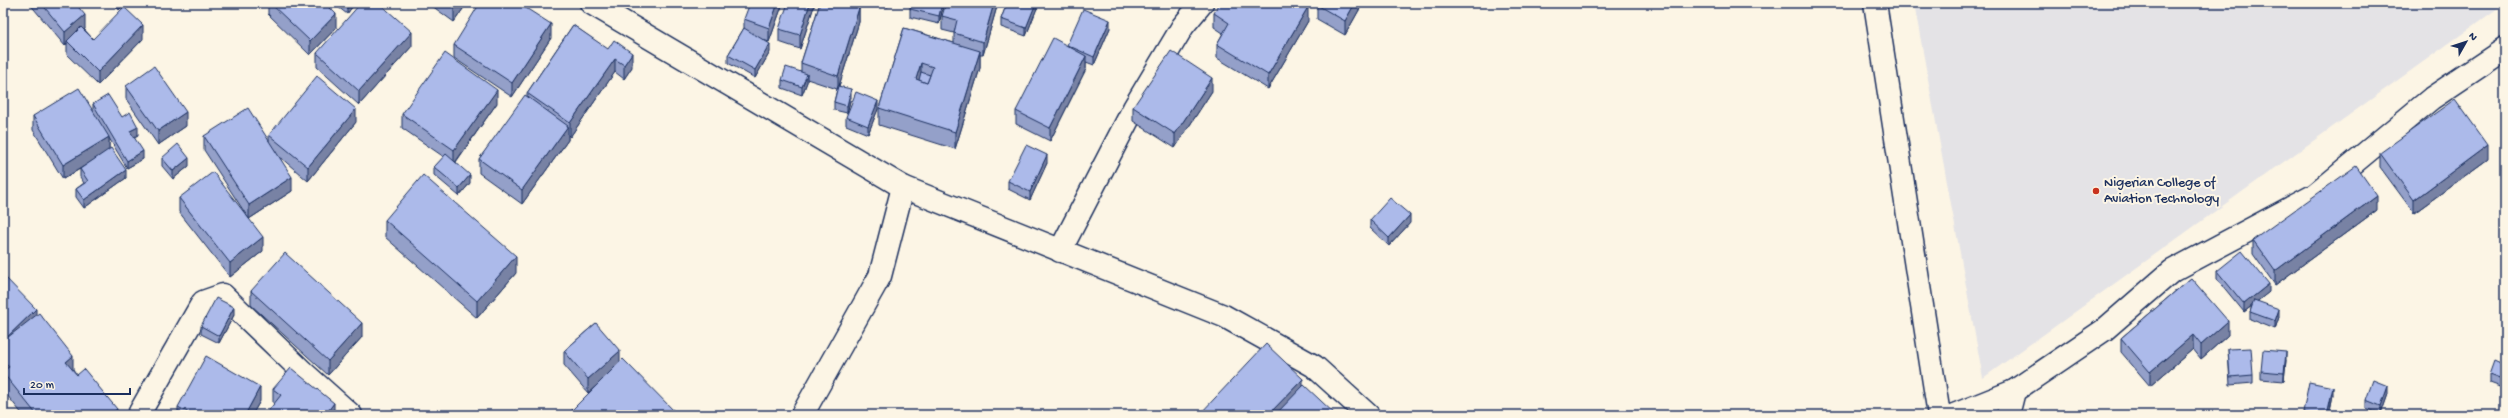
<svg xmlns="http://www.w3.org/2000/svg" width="2508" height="418" font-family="'Gochi Hand',sans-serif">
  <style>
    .built { fill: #e4e3e6 }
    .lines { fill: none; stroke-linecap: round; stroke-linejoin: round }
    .street-casing { stroke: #1b2f5e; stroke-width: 25 }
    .street { stroke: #fcf5e5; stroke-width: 22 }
    .wall { fill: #94a0c9; stroke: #1b2f5e }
    .shaded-wall { fill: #7882a4; stroke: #1b2f5e }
    .building { fill: #acbaea; stroke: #1b2f5e; fill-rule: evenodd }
    .poi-dot { fill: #c8321e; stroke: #fcf5e5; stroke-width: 1.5 }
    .labels { text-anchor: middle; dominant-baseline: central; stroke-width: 4; stroke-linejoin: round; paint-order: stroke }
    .poi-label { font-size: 14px; fill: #1b2f5e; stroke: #fcf5e5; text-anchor: start }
  </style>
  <rect width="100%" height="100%" fill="#fcf5e5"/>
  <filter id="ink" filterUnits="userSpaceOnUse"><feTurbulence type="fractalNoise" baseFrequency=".025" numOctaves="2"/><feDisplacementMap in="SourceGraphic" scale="8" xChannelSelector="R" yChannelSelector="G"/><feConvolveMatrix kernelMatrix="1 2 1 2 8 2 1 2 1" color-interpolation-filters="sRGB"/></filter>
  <g filter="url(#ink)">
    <polygon class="built" points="1914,3 2505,3 1983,378"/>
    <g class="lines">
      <defs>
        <g id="street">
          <polyline points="591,3 903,187 1224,316 1314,366 1368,415"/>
          <polyline points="1875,3 1939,415"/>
          <polyline points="1060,251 1134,108 1183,26 1202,3"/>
          <polyline points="142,415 140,412 203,302 223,295 304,373 351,415"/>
          <polyline points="802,415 880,276 903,187"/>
          <polyline points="1954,415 2014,391 2104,330 2172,271 2315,195 2432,98 2505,49"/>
          <polyline points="2008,415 2014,391"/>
        </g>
      </defs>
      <use href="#street" class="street-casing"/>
      <use href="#street" class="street"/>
    </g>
    <g class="wall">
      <polygon points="29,3 75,3 85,29 84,29 93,39 143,39 98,85 67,55 67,43 65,46"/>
      <polygon points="113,3 126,3 119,10"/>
      <polygon points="268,3 325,3 336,28 310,55 268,14"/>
      <polygon points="333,3 355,3 347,14"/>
      <polygon points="428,3 467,3 454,22"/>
      <polygon points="783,3 769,42 761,39 770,52 755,78 728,63 728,55 744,28 744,19"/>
      <polygon points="815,3 800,49 779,42 779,29"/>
      <polygon points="820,3 861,3 859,8 859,22 839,86 851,97 847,113 834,110 834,102 837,89 807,79 807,82 802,95 782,88 782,80 801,72 801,63"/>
      <polygon points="884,3 893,3 887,7"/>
      <polygon points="911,3 944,3 939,24 910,17 910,9"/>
      <polygon points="998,3 983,55 980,55 980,68 955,149 879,125 879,108 904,28 954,43 954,33 942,30 942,16"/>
      <polygon points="1007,3 1039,3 1026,36 1001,27 1001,19"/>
      <polygon points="1363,3 1345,35 1317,19 1317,5"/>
      <polygon points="1214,13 1308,21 1268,89 1217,58 1217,44 1223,33 1214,27"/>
      <polygon points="573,25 632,67 624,79 615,72 570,137 568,135 568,140 522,204 479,173 479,159 527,97 527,93"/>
      <polygon points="1110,28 1094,65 1086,62 1086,69 1050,141 1016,124 1016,111 1067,46"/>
      <polygon points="551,38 512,97 454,58 454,45"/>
      <polygon points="412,46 359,105 317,67 317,53"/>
      <polygon points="126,86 186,126 158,145 126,99"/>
      <polygon points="1212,91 1175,148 1133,121 1133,107"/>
      <polygon points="497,103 456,162 470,183 459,196 434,175 434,167 444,157 402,128 402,114"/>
      <polygon points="93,104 122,117 138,135 134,137 143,159 127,168 109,138 109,149 126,178 84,208 76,197 76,189 84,183 80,177 80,169 63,179 33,130 33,116 93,111"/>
      <polygon points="878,109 868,134 846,125 846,117"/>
      <polygon points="356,122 308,181 280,157 292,191 249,219 204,150 204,136 269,141 269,135"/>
      <polygon points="2380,153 2488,159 2414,213 2380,167"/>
      <polygon points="162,158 189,166 173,179 162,166"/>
      <polygon points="1047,163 1030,200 1008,189 1008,181"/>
      <polygon points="179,198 263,251 230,277 179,212"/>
      <polygon points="2377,210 2275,285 2253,254 2253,240"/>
      <polygon points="385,220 516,273 477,318 385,237"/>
      <polygon points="1370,220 1410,223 1389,246 1370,228"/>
      <polygon points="2217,271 2269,292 2257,301 2279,317 2275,329 2250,319 2250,312 2252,306 2244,312 2217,279"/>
      <polygon points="3,275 36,315 77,375 117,415 23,415 3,390"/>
      <polygon points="2191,278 2228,335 2201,359 2193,349 2150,386 2121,352 2121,338"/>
      <polygon points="251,291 362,337 328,375 251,305"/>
      <polygon points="234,315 219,343 201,334 201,326"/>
      <polygon points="596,323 588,393 564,365 564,351"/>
      <polygon points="2228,349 2253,375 2253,383 2230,385"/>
      <polygon points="2286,360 2284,381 2261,379 2261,371"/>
      <polygon points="2505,366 2505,389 2489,383 2489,375"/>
      <polygon points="273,389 334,415 274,404 273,403"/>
      <polygon points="2388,394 2381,414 2366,408 2366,400"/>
      <polygon points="2333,395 2329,415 2303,415 2303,412"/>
      <polygon points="260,401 252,415 178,415 178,407"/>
    </g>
    <g class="shaded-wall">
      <polygon points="119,3 126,3 119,10"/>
      <polygon points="347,3 355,3 347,14"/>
      <polygon points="458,3 467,3 454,22 454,8"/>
      <polygon points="778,3 783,3 769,42 769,28"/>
      <polygon points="810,3 815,3 800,49 800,35"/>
      <polygon points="858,3 861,3 857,15 857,7"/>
      <polygon points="887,3 893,3 887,7"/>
      <polygon points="942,3 944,3 939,24 939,16"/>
      <polygon points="994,3 998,3 983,55 983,42"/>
      <polygon points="1036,3 1039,3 1026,36 1026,28"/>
      <polygon points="1355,3 1363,3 1345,35 1345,21"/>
      <polygon points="1308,7 1308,21 1268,89 1268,75"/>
      <polygon points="859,8 859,22 838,89 838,76"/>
      <polygon points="336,14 336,28 310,55 310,41"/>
      <polygon points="85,15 85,29 69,42 67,41 67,43 65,46 65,32"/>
      <polygon points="1110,20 1110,28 1094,65 1094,57"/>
      <polygon points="551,24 551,38 512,97 512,83"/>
      <polygon points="143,25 143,39 98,85 98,72"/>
      <polygon points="412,32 412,46 359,105 359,91"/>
      <polygon points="770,44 770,52 755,78 755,70"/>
      <polygon points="980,51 980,68 955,149 955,132"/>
      <polygon points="632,53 632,67 624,79 624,65"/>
      <polygon points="1086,56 1086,69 1050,141 1050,128"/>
      <polygon points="615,59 615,72 570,137 570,123"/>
      <polygon points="921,63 921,80 918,90 916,79"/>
      <polygon points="807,74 807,82 802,95 802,87"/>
      <polygon points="1212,78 1212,91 1175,148 1175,134"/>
      <polygon points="851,89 851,97 847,113 847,106"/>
      <polygon points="497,90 497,103 454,164 454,150"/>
      <polygon points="878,101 878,109 868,134 868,126"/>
      <polygon points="356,109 356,122 308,181 308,167"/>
      <polygon points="186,112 186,126 158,145 158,131"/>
      <polygon points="568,126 568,140 522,204 522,190"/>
      <polygon points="138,127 138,135 130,139 130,131"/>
      <polygon points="109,137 109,151 63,179 63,165"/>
      <polygon points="2488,145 2488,159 2414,213 2414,200"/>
      <polygon points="143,151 143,159 127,168 127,161"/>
      <polygon points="1047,155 1047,163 1030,200 1030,192"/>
      <polygon points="189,158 189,166 173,179 173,171"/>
      <polygon points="126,170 126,178 84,208 84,200"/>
      <polygon points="470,175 470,183 459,196 459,188"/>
      <polygon points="292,177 292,191 249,219 249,205"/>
      <polygon points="2377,196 2377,210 2275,285 2275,271"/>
      <polygon points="1410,215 1410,223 1389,246 1389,238"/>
      <polygon points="263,237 263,251 230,277 230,263"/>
      <polygon points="516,256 516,273 477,318 477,301"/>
      <polygon points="2269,284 2269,292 2244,312 2244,304"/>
      <polygon points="234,307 234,315 219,343 219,336"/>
      <polygon points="36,309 36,323 3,354 3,341"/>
      <polygon points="2279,309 2279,317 2275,329 2275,321"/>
      <polygon points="2228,321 2228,335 2201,359 2201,345"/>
      <polygon points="362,323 362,337 328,375 328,361"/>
      <polygon points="2193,335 2193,349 2150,386 2150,372"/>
      <polygon points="620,351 620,365 588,393 588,379"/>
      <polygon points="2286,352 2286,360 2284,381 2284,373"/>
      <polygon points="73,356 73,373 66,362"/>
      <polygon points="1303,379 1303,393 1281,415 1268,415"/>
      <polygon points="2388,386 2388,394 2381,414 2381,406"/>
      <polygon points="260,387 260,401 252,415 245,415"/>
      <polygon points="2333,387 2333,395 2329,415 2327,415"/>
      <polygon points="334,403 334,415 325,415"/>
      <polygon points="117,409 117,415 110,415"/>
    </g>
    <g class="building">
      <polygon points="41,3 75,3 85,15 65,32"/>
      <polygon points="270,3 325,3 336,14 310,41"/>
      <polygon points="361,3 379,3 412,32 359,91 317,53"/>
      <polygon points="447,3 458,3 454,8"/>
      <polygon points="480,3 518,3 551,24 512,83 454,45"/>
      <polygon points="750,3 778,3 769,28 744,19"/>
      <polygon points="788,3 810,3 800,35 779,29"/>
      <polygon points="820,3 843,3 859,8 838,76 801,63"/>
      <polygon points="844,3 858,3 857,7"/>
      <polygon points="911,3 942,3 939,16 910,9"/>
      <polygon points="946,3 994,3 983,42 954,33 957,20 942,16"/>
      <polygon points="1007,3 1036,3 1026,28 1001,19"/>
      <polygon points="1220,3 1302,3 1308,7 1268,75 1217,44 1229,23 1214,13"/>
      <polygon points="1318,3 1355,3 1345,21 1317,5"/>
      <polygon points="124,7 143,25 98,72 67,41 81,27 93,39"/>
      <polygon points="1083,9 1110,20 1094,57 1067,45"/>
      <polygon points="573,25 608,49 614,40 632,53 624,65 615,59 570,123 527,93"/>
      <polygon points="744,28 770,44 755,70 728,55"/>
      <path d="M 904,28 L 980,51 L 955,132 L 879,108 ZM 921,63 L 933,67 L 927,83 L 916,79 Z"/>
      <polygon points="1053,38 1086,56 1050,128 1016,111"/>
      <polygon points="1171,51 1212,78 1175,134 1133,107"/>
      <polygon points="445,53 497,90 454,150 402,114"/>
      <polygon points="154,66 186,112 158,131 126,86"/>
      <polygon points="786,67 807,74 802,87 782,80"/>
      <polygon points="921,72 930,75 927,83 919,80"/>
      <polygon points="317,76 356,109 308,167 269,135"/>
      <polygon points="838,86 851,89 847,106 834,102"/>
      <polygon points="79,88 109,137 63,165 33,116"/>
      <polygon points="856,92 878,101 868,126 846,117"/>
      <polygon points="108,95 122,117 130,112 138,127 130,131 143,151 127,161 93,104"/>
      <polygon points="525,95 568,126 522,190 479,159"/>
      <polygon points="2455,99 2488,145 2414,200 2380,153"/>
      <polygon points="248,108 292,177 249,205 204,136"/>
      <polygon points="178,144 189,158 173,171 162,158"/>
      <polygon points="1026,145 1047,155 1030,192 1008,181"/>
      <polygon points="111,148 126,170 84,200 76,189 88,181 80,169"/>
      <polygon points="446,154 470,175 459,188 434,167"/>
      <polygon points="2356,166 2377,196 2275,271 2253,240"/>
      <polygon points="213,172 263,237 230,263 179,198"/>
      <polygon points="423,175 516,256 477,301 385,220"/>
      <polygon points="1390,198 1410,215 1389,238 1370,220"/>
      <polygon points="2242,251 2269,284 2244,304 2217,271"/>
      <polygon points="285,253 362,323 328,361 251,291"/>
      <polygon points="3,275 36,309 3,341"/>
      <polygon points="2191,278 2228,321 2201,345 2193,335 2150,372 2121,338"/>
      <polygon points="216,298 234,307 219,336 201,326"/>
      <polygon points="2254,300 2279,309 2275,321 2250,312"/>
      <polygon points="39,313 73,356 66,362 77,375 84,369 117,409 110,415 37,415 3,373 3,371 9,367 3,360 3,341"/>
      <polygon points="596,323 620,351 588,379 564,351"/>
      <polygon points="1266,344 1303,379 1268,415 1199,415"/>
      <polygon points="2251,348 2253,375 2230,377 2228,349"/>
      <polygon points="2263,350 2286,352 2284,373 2261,371"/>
      <polygon points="206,356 260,387 245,415 193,415 178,407"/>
      <polygon points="623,359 678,415 567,415"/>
      <polygon points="2494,361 2505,366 2505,381 2489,375"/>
      <polygon points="291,368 334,403 325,415 265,415 281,395 273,389"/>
      <polygon points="2373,380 2388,386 2381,406 2366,400"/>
      <polygon points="2309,382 2333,387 2327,415 2318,415 2303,412"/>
      <polygon points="1304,385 1336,415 1275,415"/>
    </g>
  </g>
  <circle class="poi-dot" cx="2096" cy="191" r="4"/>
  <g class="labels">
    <g class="poi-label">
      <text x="2104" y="183">Nigerian College of<tspan x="2104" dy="16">Aviation Technology</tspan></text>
    </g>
  </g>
  <rect width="2508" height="418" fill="none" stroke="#fcf5e5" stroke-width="16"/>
  <rect x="8" y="8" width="2492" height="402" fill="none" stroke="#1b2f5e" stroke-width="1.5" filter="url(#ink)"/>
  <g transform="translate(2466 42) rotate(51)" stroke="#fcf5e5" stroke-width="3" paint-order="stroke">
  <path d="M0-3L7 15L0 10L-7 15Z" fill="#1b2f5e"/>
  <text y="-6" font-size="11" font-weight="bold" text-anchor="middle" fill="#1b2f5e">N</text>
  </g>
  <path d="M24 388v6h106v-6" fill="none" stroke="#1b2f5e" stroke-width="2"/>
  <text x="30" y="388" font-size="12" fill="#1b2f5e" stroke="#fcf5e5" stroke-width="3" paint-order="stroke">20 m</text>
</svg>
